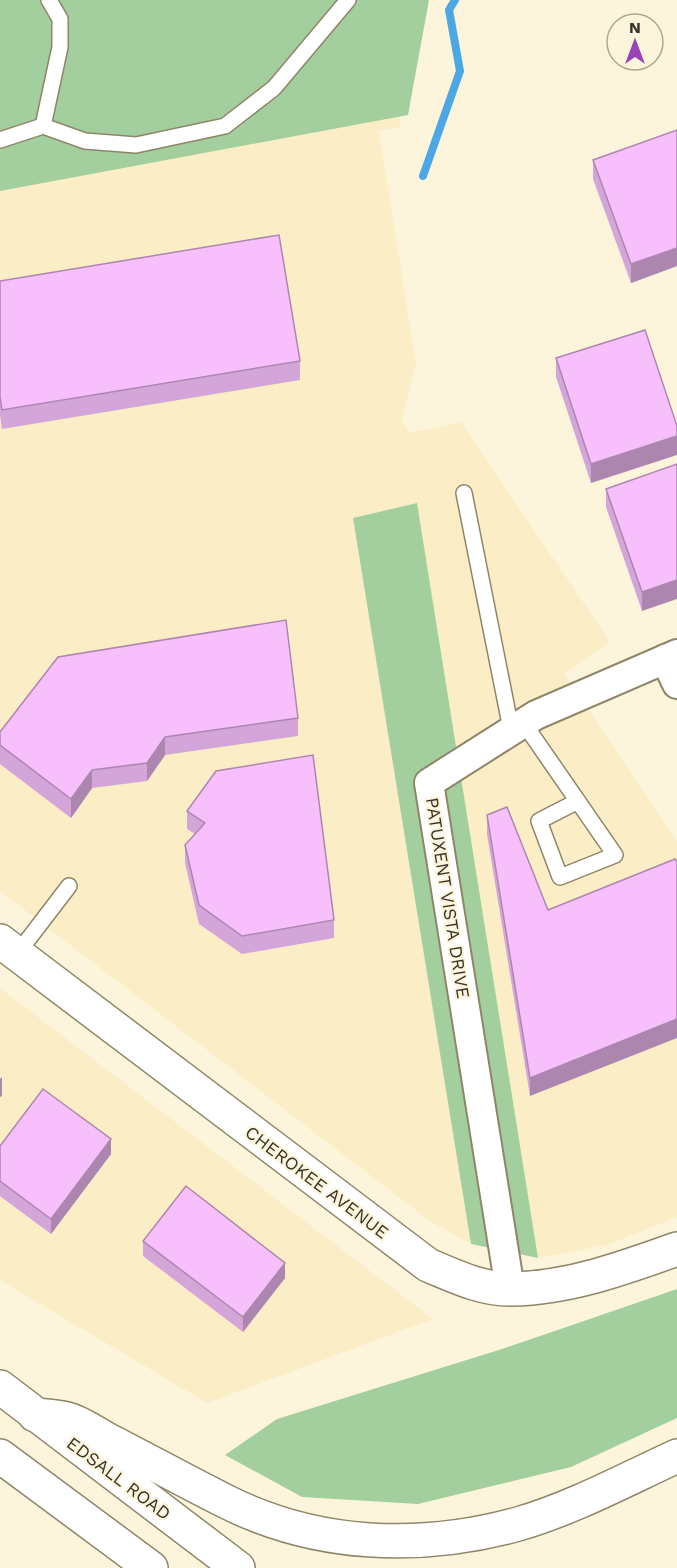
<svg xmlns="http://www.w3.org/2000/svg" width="677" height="1568" font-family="'Work Sans',sans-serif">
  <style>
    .built { fill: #fbedc6 }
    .green { fill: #a2cf9d }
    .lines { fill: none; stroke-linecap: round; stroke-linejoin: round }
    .stream { stroke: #4ca8e5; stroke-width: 8 }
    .lane-casing { stroke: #8f8568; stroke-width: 18 }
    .street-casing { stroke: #8f8568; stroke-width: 32 }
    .secondary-casing { stroke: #8f8568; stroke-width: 36 }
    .highway-casing { stroke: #8f8568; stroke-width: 36 }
    .lane { stroke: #fff; stroke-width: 15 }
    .street { stroke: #fff; stroke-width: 28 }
    .secondary { stroke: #fff; stroke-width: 33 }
    .highway { stroke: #fff; stroke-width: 33 }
    .wall { fill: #d4a5d9 }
    .shaded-wall { fill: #ad86b0 }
    .building { fill: #f7c0fc; stroke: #ad86b0; stroke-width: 1.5 }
    .labels { text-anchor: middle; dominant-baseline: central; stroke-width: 4.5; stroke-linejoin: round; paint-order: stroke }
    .street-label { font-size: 18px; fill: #373226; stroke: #fdf5db }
  </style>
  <rect width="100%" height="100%" fill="#fdf5db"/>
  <g class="built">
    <polygon points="0,0 402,0 400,127 379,131 416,363 402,420 410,433 461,422 610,642 564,674 677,841 677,1217 607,1245 538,1258 417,503 353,518 471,1244 430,1221 0,891"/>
    <polygon points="0,988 433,1319 207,1403 0,1280"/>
  </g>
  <g class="green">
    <polygon points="0,0 429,0 408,115 0,191"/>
    <polygon points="417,503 538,1258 471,1244 353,518"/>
    <polygon points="677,1289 677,1418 571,1467 418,1504 302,1497 225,1455 277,1419 502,1349"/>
  </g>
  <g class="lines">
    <polyline class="stream" points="423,176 460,71 449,10 455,0"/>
    <defs>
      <g id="lane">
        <polyline points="43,126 60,47 60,19 49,0"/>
        <polyline points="0,140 43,126 85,141 136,145 225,126 274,88 348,0"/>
        <polyline points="464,493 511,729"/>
        <polyline points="523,722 615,855 560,877 539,821 578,801"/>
        <polyline points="17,954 69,886"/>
      </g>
      <g id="street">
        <polyline points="665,659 677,684"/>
        <polyline points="510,1289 429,783 536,715 677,654"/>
      </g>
      <g id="secondary">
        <path d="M 0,941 L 428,1265 C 454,1276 483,1290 512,1289 C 569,1288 624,1268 677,1249"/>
        <polyline points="0,1387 238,1568"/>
        <polyline points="0,1456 151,1568"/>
      </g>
      <path id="highway" d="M 35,1415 C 45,1416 57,1416 67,1419 C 82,1423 98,1435 112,1442 C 149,1461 187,1482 225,1501 C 316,1547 420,1551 518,1524 C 573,1508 625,1480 677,1456"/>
    </defs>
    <use href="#lane" class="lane-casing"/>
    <use href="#street" class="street-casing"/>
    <use href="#secondary" class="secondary-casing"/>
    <use href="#highway" class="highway-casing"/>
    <use href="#lane" class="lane"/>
    <use href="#street" class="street"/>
    <use href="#secondary" class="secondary"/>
    <use href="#highway" class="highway"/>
  </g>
  <g class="wall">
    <polygon points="677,130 677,266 631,283 593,179 593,160"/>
    <polygon points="0,281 300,361 300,380 2,429 0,415"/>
    <polygon points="645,330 591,483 556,377 556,358"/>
    <polygon points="677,464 642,611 606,507 606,489"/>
    <polygon points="298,718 298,736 165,755 147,781 92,788 71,818 0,764 0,732"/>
    <polygon points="216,771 334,920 334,938 242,954 199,924 185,863 185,845 195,834 187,829 187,811"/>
    <polygon points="487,815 548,910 530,1096 487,834"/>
    <polygon points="0,1146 111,1154 51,1234 0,1196"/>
    <polygon points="143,1241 285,1278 243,1332 143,1256"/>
  </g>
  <g class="shaded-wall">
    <polygon points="677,248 677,266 631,283 631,264"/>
    <polygon points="677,436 677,455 591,483 591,464"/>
    <polygon points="677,580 677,599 642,611 642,592"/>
    <polygon points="165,737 165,755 147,781 147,763"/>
    <polygon points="92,770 92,788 71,818 71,799"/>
    <polygon points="677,1019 677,1038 530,1096 530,1078"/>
    <polygon points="2,1077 2,1096 0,1097 0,1079"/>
    <polygon points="111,1139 111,1154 51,1234 51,1219"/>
    <polygon points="285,1263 285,1278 243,1332 243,1317"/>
  </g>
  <g class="building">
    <polygon points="677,130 677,248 631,264 593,160"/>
    <polygon points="279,235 300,361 2,410 0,397 0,281"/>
    <polygon points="645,330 677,426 677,436 591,464 556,358"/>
    <polygon points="677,464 677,580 642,592 606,489"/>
    <polygon points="286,620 298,718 165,737 147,763 92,770 71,799 0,745 0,732 58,657"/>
    <polygon points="313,755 334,920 242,936 199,905 185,845 205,823 187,811 216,771"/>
    <polygon points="507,807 548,910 675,859 677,862 677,1019 530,1078 487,815"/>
    <polygon points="43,1089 111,1139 51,1219 0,1181 0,1146"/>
    <polygon points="186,1186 285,1263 243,1317 143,1241"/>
  </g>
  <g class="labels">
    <g class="street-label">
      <text transform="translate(448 898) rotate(81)">PATUXENT VISTA DRIVE</text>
      <text transform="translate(317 1182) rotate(37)">CHEROKEE AVENUE</text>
      <text transform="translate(119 1478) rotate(37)">EDSALL ROAD</text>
    </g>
  </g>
  <g transform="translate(635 42)"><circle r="28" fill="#fdf5db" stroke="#aea793" stroke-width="1.5"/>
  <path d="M0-4.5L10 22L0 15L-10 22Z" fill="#9844b2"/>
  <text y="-9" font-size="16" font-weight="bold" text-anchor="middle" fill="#373226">N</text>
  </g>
</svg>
